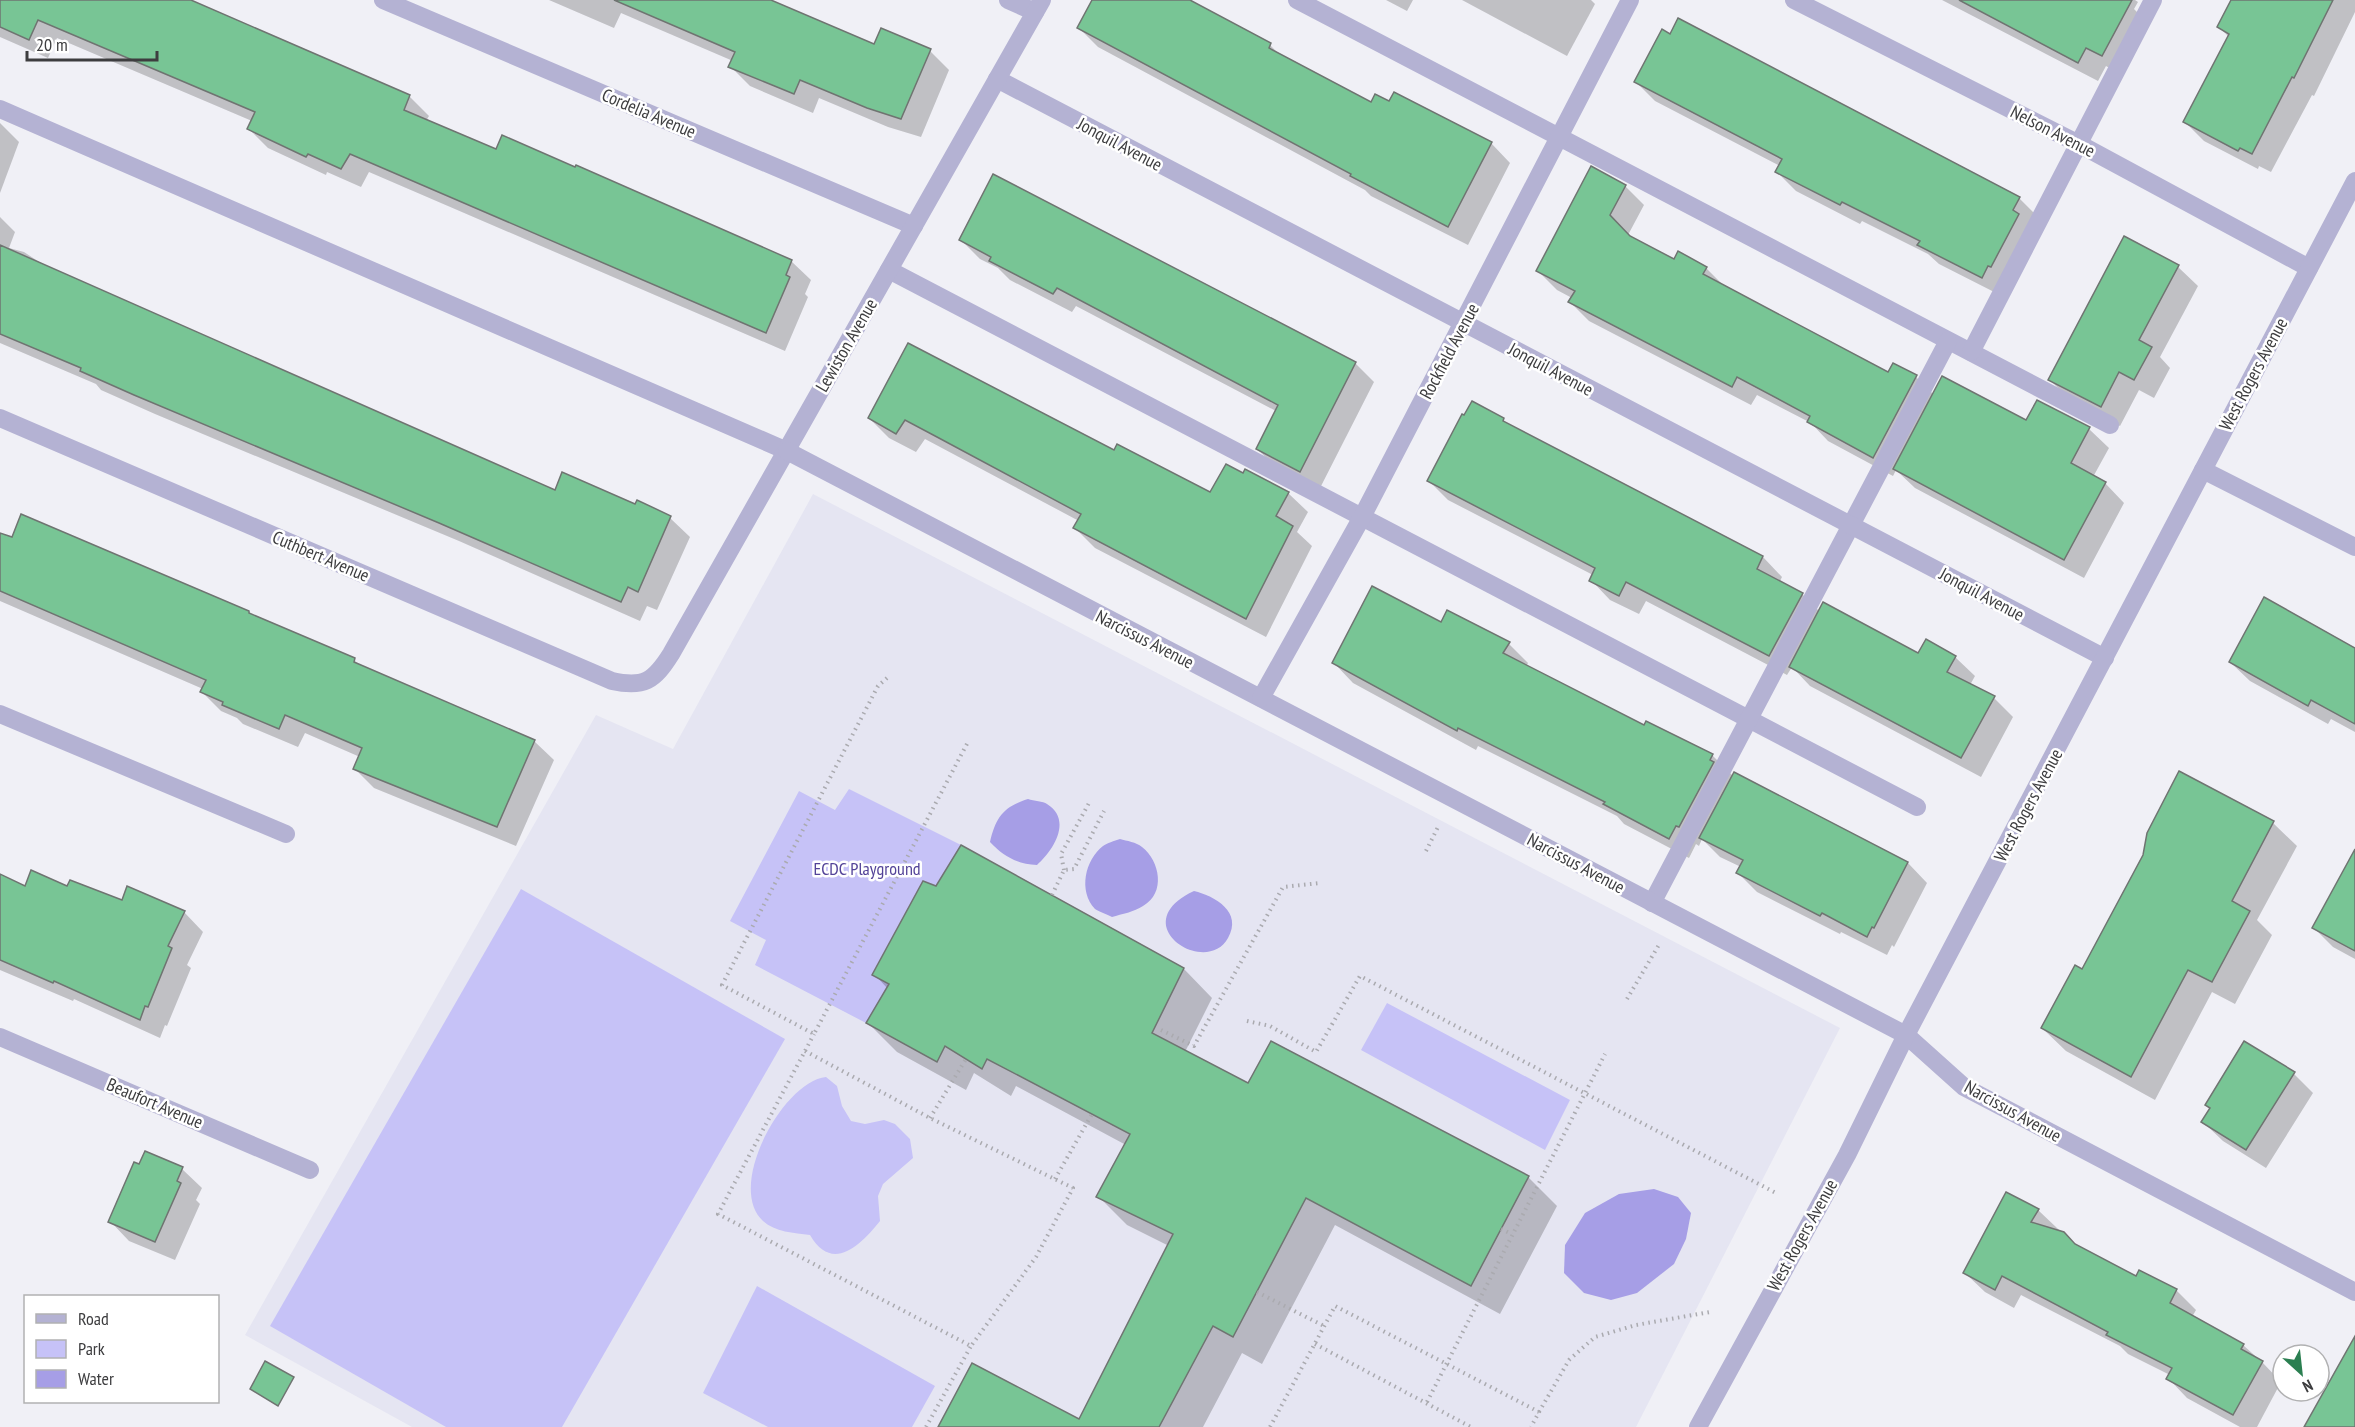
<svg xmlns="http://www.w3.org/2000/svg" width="2355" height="1427" font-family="'PT Sans Narrow',sans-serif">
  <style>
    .built { fill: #e5e5f2 }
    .green { fill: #c6c2f7 }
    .water { fill: #a69ee6 }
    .shadow { fill: #0003 }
    .building { fill: #78c595; stroke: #6f7471; stroke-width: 1.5 }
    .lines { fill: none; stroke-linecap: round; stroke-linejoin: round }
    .path { stroke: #aaaaaf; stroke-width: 4; stroke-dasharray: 1.5 4.5; stroke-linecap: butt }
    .service { stroke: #b4b2d3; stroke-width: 18 }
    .minor { stroke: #b4b2d3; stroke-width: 18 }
    .tertiary { stroke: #b4b2d3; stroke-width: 18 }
    .labels { text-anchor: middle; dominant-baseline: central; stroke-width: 5; stroke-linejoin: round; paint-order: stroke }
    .street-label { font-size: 18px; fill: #3d3d3f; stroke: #fff }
    .park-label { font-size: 18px; fill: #534398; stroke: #fff }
  </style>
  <rect width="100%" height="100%" fill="#f0f0f6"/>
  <polygon class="built" points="813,494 1840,1028 1636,1427 412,1427 245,1335 596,715 673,749"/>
  <g class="green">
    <polygon points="849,789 961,845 936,886 923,881 872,974 889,984 866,1023 755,965 766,940 730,921 799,791 835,810"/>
    <polygon points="521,889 785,1039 562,1427 446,1427 270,1326"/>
    <polygon points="1387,1003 1570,1100 1545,1150 1361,1050"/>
    <path d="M 826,1077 L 837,1086 L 842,1106 L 851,1121 L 865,1124 L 884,1120 L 895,1124 L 910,1139 L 913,1158 L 883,1184 L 878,1196 L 880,1221 C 860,1246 832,1273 810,1235 C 794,1233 775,1232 763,1221 C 725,1186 784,1081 826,1077 Z"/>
    <polygon points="757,1286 935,1386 912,1427 768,1427 703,1393"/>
  </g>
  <g class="water">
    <path d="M 1028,799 C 1034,801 1043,801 1047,804 C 1073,820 1053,851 1037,865 C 1017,864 1003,856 990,842 C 996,817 1003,807 1028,799 Z"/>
    <path d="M 1120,839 C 1127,841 1136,842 1142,847 C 1160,861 1166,893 1143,906 C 1134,912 1122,914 1112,917 C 1107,914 1099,912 1095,909 C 1078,891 1085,860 1103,846 C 1107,843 1114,841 1120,839 Z"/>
    <path d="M 1194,891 C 1215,896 1243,912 1228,938 C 1206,978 1123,924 1194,891 Z"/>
    <polygon points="1654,1189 1678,1197 1691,1213 1686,1239 1674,1264 1637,1293 1611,1300 1584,1293 1564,1273 1565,1245 1585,1213 1619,1194"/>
  </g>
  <g class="shadow">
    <polygon points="0,0 186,0 409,96 429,116 426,121 497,151 791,261 811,280 805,294 808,297 785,351 369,172 361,187 327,172 326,175 268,148 249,129 252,121 57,38 48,58 0,37"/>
    <polygon points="549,0 767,0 875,46 930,51 949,70 921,137 888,127 819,98 813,113 750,86 730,66 733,61 621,13 614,28"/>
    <polygon points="1093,0 1186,0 1270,45 1282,57 1372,104 1491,143 1510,163 1468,245 1371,196 1365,190 1098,47 1079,28"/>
    <polygon points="1386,0 1413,0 1407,11"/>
    <polygon points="1462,0 1591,0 1595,4 1567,56"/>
    <polygon points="1942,0 2135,0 2138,2 2134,9 2149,24 2122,75 2106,66 2098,81"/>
    <polygon points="2233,0 2355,0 2355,12 2314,96 2312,95 2271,172 2259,166 2258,169 2204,141 2184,121 2229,37 2219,27"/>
    <polygon points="1678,20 2019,198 2039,218 2002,296 1939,264 1928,254 1862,221 1860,224 1796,191 1777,172 1780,166 1655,101 1636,82 1670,36"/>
    <polygon points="0,123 19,142 0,193"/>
    <polygon points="1625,186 1644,205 1628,235 1633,239 1674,261 1706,268 1725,287 1889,374 1894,365 1916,377 1934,395 2027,422 2038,402 2089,429 2109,448 2093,477 2105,483 2124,503 2084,578 1915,488 1896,470 1893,476 1828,441 1811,423 1757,395 1751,405 1589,321 1570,302 1572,298 1557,290 1538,271"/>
    <polygon points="0,217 15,232 9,248 24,252 56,273 556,492 636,506 638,502 670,518 690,537 657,610 647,606 640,621 459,541 155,414 101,390 96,384 0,343"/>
    <polygon points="2125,238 2178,267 2198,286 2160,357 2170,368 2154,398 2139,390 2120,426 2069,399 2050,380"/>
    <polygon points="961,240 1355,363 1374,382 1319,490 1276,467 1257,449 1276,411 1076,306 1072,312 1010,280 998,268 980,259"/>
    <polygon points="908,345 1115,452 1210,494 1244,475 1288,493 1308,512 1297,532 1312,546 1266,637 1095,548 1075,528 1079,521 925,439 916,452 889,438 869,418"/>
    <polygon points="1503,420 1509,426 1763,557 1782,577 1779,583 1802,594 1820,612 1919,655 1955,657 1975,676 1970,685 1994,698 2013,717 1981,777 1810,686 1792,667 1787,675 1646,601 1639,614 1610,600 1591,580 1593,575 1448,500 1428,480"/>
    <polygon points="0,534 249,612 252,616 354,660 361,667 534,741 554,760 516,846 374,788 355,769 360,757 305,733 298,747 243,724 237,718 221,711 202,692 203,689 0,601"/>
    <polygon points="1442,624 1509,644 1528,663 1526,667 1645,727 1712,755 1733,776 1734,774 1908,863 1927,883 1894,947 1892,945 1887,955 1841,932 1840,934 1757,892 1738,873 1741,867 1720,857 1702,839 1699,846 1696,844 1689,858 1624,824 1617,816 1478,746 1476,750 1353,683 1334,663"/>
    <polygon points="2230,662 2355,662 2355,732 2331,719 2328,724 2250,681"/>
    <polygon points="2180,773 2273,823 2297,846 2257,920 2272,935 2235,1004 2212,992 2155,1100 2066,1051 2042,1028 2083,971 2144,856"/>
    <polygon points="962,847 1184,969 1212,998 1185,1052 1248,1085 1528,1177 1557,1206 1500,1314 1335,1225 1262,1364 1242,1353 1203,1427 940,1427 1079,1421 1169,1246 1127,1225 1098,1196 1126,1145 1016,1086 1011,1096 974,1073 966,1090 897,1052 868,1023 888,989 874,974 937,888"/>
    <polygon points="2355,852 2355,959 2333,947 2314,928"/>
    <polygon points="0,877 26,888 68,888 123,902 184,912 203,932 187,965 191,968 167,1026 165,1025 160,1038 74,999 73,1001 0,970"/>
    <polygon points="2294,1074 2313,1093 2266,1168 2223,1141 2203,1122 2211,1109 2207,1105"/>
    <polygon points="182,1169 202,1188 196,1200 200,1204 175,1260 129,1241 110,1221"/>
    <polygon points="2038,1210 2076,1246 2137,1278 2140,1272 2176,1290 2196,1310 2192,1317 2243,1345 2262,1362 2281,1382 2257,1427 2240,1427 2187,1398 2168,1378 2170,1375 2128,1354 2120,1346 2021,1295 2014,1308 1985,1292 1965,1273"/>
  </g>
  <g class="building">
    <polygon points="0,0 191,0 410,95 404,110 496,149 502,135 575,167 576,165 792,260 786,275 790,277 766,333 350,154 341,169 308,154 306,157 247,129 255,112 38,20 29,40 0,27"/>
    <polygon points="614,0 771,0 874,44 881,28 931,49 901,119 867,108 800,80 794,94 728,67 735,52"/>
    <polygon points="1092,0 1190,0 1271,43 1269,48 1371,102 1375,94 1389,101 1394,92 1492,142 1448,227 1350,176 1351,174 1077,28"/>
    <polygon points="1959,0 2132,0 2102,56 2086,48 2078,63"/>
    <polygon points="2231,0 2333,0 2294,78 2292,77 2252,154 2240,148 2238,151 2183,122 2229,34 2217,27"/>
    <polygon points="1678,18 2020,197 2013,210 2019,214 1991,267 1988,266 1982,278 1917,245 1920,241 1842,202 1840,205 1775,172 1782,159 1634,82 1662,29 1670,34"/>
    <polygon points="1591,166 1626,185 1610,215 1630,236 1674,259 1678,251 1707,267 1703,274 1888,372 1893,363 1917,375 1873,458 1807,422 1810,416 1737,377 1732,387 1568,302 1575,291 1536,271"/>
    <polygon points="993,174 1356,362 1300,472 1256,449 1278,405 1057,288 1053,294 989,261 991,257 959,240"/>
    <polygon points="2124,236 2179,265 2139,340 2152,347 2134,380 2119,372 2101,407 2048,380"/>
    <polygon points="0,245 555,490 562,472 635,504 637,500 671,516 638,592 628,587 621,602 439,523 134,395 80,371 81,368 0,334"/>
    <polygon points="908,343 1114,450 1117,444 1210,492 1226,464 1243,473 1245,469 1289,492 1276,516 1293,526 1246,619 1073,528 1081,514 937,437 905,420 896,434 868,418"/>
    <polygon points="1942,376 2026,420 2037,400 2090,427 2071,463 2106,482 2064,560 1893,469"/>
    <polygon points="1472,401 1504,418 1503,421 1763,556 1757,569 1803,593 1769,656 1626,582 1619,596 1589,581 1595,568 1427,481 1462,414 1464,415"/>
    <polygon points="21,514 249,611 249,613 355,658 354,662 535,740 497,827 353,769 362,748 285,715 279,729 222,705 223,702 200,692 206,680 0,591 0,533 12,537"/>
    <polygon points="1372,586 1441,622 1447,610 1510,642 1503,653 1644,725 1646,721 1713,754 1710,760 1714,762 1679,827 1676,826 1669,839 1603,804 1605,802 1458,728 1457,731 1332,663"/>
    <polygon points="2264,597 2355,648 2355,724 2311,700 2308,706 2229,662"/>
    <polygon points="1823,602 1918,653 1926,639 1956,656 1947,672 1995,696 1961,758 1789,667"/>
    <polygon points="2179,771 2274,821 2232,901 2250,911 2212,982 2188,970 2131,1077 2041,1028 2075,965 2082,969 2143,855 2147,833"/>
    <polygon points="1734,772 1908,862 1874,928 1872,927 1867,937 1822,913 1820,916 1736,873 1743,860 1699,838"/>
    <polygon points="961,845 1184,968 1152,1033 1248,1083 1271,1041 1529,1176 1471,1286 1306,1198 1233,1337 1213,1326 1159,1427 938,1427 972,1363 1079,1419 1173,1234 1096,1197 1130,1134 987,1059 982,1069 945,1046 937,1062 866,1023 889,984 872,975 923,881 936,886"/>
    <polygon points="2355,849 2355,951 2312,928"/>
    <polygon points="31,870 67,886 70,880 122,900 127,886 185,911 168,946 172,948 148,1007 145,1006 140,1020 54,981 53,983 0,960 0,874 25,886"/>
    <polygon points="2244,1041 2295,1072 2246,1150 2201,1122 2210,1108 2205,1105"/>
    <polygon points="145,1151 183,1167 177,1181 181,1183 155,1242 108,1222 134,1162 139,1164"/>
    <polygon points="2006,1192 2039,1209 2031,1222 2064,1232 2075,1244 2136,1276 2139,1270 2177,1289 2170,1303 2244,1344 2241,1349 2263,1361 2233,1415 2166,1379 2172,1368 2106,1335 2108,1332 2002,1276 1995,1290 1963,1273"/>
    <polygon points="2355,1336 2355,1427 2304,1427"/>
    <polygon points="265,1361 294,1377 278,1406 250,1389"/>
  </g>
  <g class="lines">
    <g class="path">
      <polyline points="887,678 878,686 722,985 814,1034 969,740"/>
      <polyline points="1426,851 1439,825"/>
      <polyline points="1064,870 1061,854 1089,803"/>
      <polyline points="1052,895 1064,870 1074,869 1104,811"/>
      <polyline points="1627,999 1660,943"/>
      <polyline points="1247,1021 1270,1026 1316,1052 1360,976 1776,1193"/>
      <polyline points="1161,1030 1194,1046 1283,887 1320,883"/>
      <polyline points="805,1051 930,1118 1073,1188 1036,1257 971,1346 718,1214 805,1051 814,1034"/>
      <polyline points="930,1118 966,1059"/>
      <polyline points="1055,1179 1092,1114"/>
      <polyline points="1501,1229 1512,1234"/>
      <polyline points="1257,1292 1324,1326"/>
      <polyline points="1315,1344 1471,1427"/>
      <polyline points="1427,1402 1605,1054"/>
      <polyline points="1539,1412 1569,1360 1595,1337 1636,1325 1710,1312"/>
      <polyline points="926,1427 971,1346"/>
      <polyline points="1270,1427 1335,1306 1539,1412 1531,1427"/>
    </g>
    <g class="service">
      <polyline points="1008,0 1035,12"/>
      <polyline points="1297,0 2110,425"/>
      <polyline points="0,109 787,451"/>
      <polyline points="889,270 1917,807"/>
      <polyline points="1971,352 2153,0"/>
      <polyline points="0,714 286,834"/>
      <polyline points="1652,903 1948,341"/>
    </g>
    <g class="minor">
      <polyline points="383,0 914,226"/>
      <polyline points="1794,0 2079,144 2309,268"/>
      <polyline points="997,79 2105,658"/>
      <path d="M 0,418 L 612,681 C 644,688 654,681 671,654 L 1042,0"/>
      <polyline points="787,451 1906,1035 1964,1087 2355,1292"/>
      <polyline points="2203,470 2355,547"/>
      <polyline points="1261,698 1362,517 1630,0"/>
      <polyline points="0,1037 310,1170"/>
    </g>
    <polyline class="tertiary" points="1698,1427 1847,1155 1906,1035 2355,181"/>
  </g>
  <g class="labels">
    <g class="street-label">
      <text transform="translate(649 113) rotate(23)">Cordelia Avenue</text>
      <text transform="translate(2053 131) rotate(27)">Nelson Avenue</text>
      <text transform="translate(1120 144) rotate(28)">Jonquil Avenue</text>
      <text transform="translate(846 345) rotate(-60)">Lewiston Avenue</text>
      <text transform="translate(1449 351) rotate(-62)">Rockfield Avenue</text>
      <text transform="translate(1551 369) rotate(28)">Jonquil Avenue</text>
      <text transform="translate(2253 374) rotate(-62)">West Rogers Avenue</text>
      <text transform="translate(321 556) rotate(23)">Cuthbert Avenue</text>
      <text transform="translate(1982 594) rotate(28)">Jonquil Avenue</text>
      <text transform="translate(1145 639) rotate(27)">Narcissus Avenue</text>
      <text transform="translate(2028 805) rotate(-62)">West Rogers Avenue</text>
      <text transform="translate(1576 863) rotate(28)">Narcissus Avenue</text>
      <text transform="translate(155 1103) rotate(23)">Beaufort Avenue</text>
      <text transform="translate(2013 1111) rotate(29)">Narcissus Avenue</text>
      <text transform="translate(1802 1235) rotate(-61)">West Rogers Avenue</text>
    </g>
    <g class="park-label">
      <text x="867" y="868">ECDC Playground</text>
    </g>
  </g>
  <rect x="24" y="1295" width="195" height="108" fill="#ffffff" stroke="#b1b1b2" stroke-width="1.5"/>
  <rect x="36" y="1314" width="30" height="9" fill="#b4b2d3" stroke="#b1b1b2" stroke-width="1.5"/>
  <text x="78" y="1325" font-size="18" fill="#3d3d3f">Road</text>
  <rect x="36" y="1340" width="30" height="18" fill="#c6c2f7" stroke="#b1b1b2" stroke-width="1.5"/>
  <text x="78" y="1355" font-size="18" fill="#3d3d3f">Park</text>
  <rect x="36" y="1370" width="30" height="18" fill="#a69ee6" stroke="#b1b1b2" stroke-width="1.5"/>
  <text x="78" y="1385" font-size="18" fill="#3d3d3f">Water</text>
  <g transform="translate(2301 1373) rotate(153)"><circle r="28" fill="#ffffff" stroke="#b1b1b2" stroke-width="1.5"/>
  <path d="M0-4.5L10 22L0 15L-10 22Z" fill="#2b7f51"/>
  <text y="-9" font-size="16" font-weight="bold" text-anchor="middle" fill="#3d3d3f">N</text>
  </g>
  <path d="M27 51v9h130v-9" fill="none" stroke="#3d3d3f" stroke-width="3"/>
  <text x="36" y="51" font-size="18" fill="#3d3d3f" stroke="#ffffff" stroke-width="4.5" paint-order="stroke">20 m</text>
</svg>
